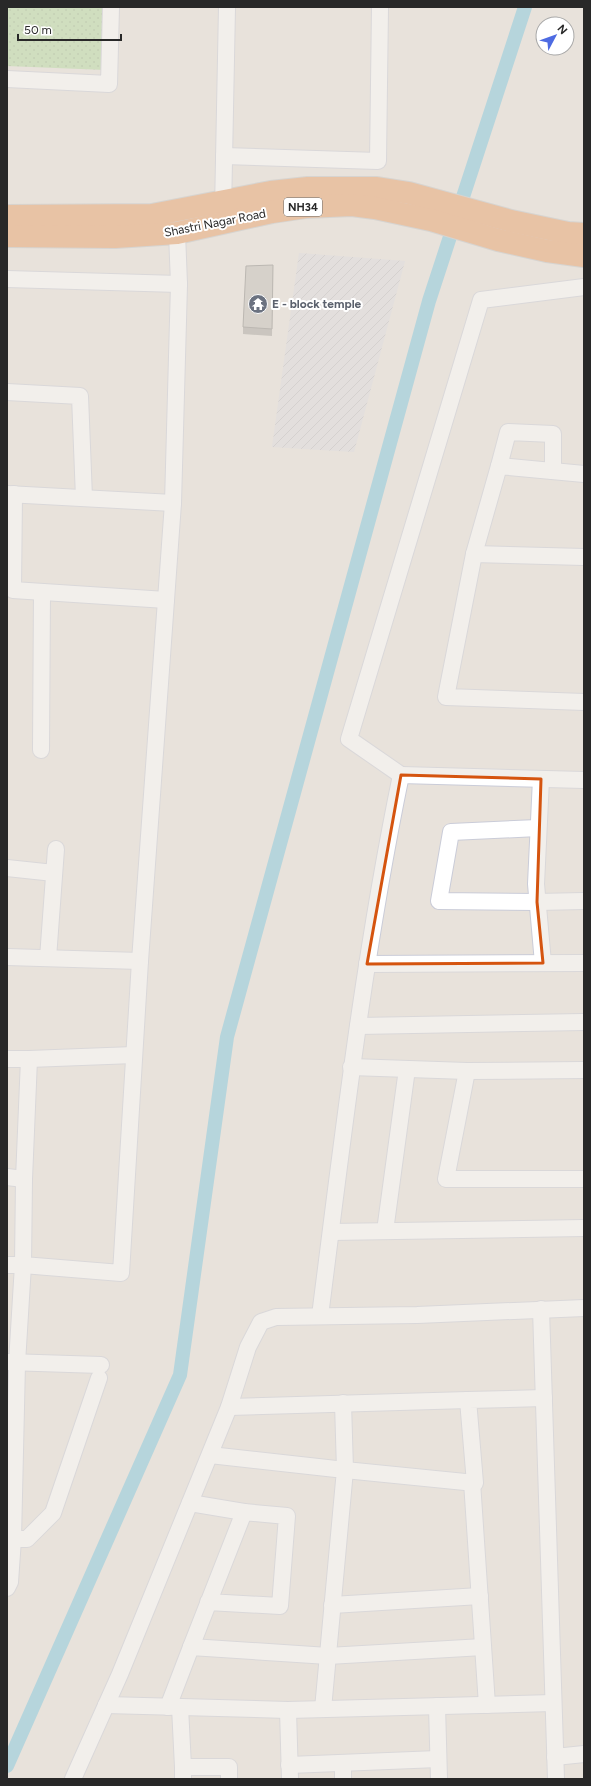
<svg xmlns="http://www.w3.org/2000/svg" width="591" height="1786" font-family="Figtree,sans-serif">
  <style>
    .industrial { fill: url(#industrial-furrows) }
    .park { fill: url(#park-dots) }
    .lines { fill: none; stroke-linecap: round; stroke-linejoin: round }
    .canal { stroke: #7ac5de; stroke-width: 14 }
    .street-casing { stroke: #caccd8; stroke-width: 18 }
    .highway-casing { stroke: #c3c3c3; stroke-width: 24 }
    .street { stroke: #fff; stroke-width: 16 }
    .highway { stroke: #e99d65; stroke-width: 22 }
    .wall { fill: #a6a39d }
    .building { fill: #c1bdb7; stroke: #878480 }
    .marked { fill: none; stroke: #d5540f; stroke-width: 3; stroke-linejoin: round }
    .labels { text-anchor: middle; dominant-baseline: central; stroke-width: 4; stroke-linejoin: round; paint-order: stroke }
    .shield { fill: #fff; stroke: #686868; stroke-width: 1 }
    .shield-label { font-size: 11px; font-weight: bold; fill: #282828 }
    .street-label { font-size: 12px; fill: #282828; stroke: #fff }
    .worship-label { font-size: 12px; font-weight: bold; fill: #5b616d; stroke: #fff; text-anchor: start }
  </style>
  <defs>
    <pattern id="industrial-furrows" width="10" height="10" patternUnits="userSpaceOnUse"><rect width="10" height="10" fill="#dddbe1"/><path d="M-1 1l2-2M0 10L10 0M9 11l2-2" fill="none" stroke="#bebcc1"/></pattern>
    <pattern id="park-dots" width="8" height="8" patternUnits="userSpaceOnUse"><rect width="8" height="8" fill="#b3d99e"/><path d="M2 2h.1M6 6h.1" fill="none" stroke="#9aba88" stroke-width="1.8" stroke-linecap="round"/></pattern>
  </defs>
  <rect width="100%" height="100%" fill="#e8e2db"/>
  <polygon class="industrial" points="299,253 405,261 354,452 272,447"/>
  <polygon class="park" points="7,7 108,7 105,70 7,66"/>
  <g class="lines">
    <polyline class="canal" points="7,1766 180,1375 227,1037 429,301 525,7"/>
    <defs>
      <g id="street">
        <polyline points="7,79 109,84 111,7"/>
        <polyline points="224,156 378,161 380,7"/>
        <polyline points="223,211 227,7"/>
        <polyline points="7,279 179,284"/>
        <polyline points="7,392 80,396 84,498"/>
        <polyline points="499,466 508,432 553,434 553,471"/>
        <polyline points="7,494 173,503"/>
        <polyline points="14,494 13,590 166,600"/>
        <polyline points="474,554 499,466 584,474"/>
        <polyline points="584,557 474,554 446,697 584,702"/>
        <polyline points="41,750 42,592"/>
        <polyline points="401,775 349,739 481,300 584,287"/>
        <polyline points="541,779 536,884 543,963"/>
        <polyline points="538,828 451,832 439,901 537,902 584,901"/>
        <polyline points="7,868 54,873"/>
        <polyline points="7,957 140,961"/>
        <polyline points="48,958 56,849"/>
        <polyline points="367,964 584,963"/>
        <polyline points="358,1026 584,1022"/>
        <polyline points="7,1059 29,1059"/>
        <polyline points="351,1067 467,1071"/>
        <polyline points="584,1070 467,1071 446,1179 584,1179"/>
        <polyline points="7,1177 24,1179 29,1059 134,1055"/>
        <polyline points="24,1179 23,1265 121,1273 140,961 173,503 179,284 177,233"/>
        <polyline points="385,1231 407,1069"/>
        <polyline points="331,1232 584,1228"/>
        <polyline points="7,1265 23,1265 17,1363 13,1539 27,1539 53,1513 99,1378"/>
        <polyline points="541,1309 556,1779"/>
        <path d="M 320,1316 C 343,1135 364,954 401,775 L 584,780"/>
        <polyline points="7,1362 101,1365"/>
        <polyline points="343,1403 345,1470 475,1483 468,1400 544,1398"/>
        <polyline points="229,1407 468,1400"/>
        <polyline points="210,1455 345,1470 323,1709"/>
        <polyline points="472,1482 487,1705"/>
        <polyline points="190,1503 244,1512"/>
        <polyline points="7,1538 13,1539 10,1582 7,1588"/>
        <polyline points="332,1605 480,1596"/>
        <polyline points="191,1647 244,1512 287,1516 280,1606 208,1602"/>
        <polyline points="106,1705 288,1710 553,1703"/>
        <polyline points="437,1706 439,1779"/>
        <polyline points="168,1707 191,1647 328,1656 483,1647"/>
        <polyline points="180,1707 183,1767"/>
        <polyline points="288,1710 290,1779"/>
        <polyline points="555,1757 584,1754"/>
        <polyline points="343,1763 343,1779"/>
        <polyline points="289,1765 438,1759"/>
        <polyline points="73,1779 120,1674 229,1407 248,1347 261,1322 276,1317 417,1315 584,1308"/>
        <polyline points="183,1779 183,1767 229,1767 229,1779"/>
      </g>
      <g id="highway">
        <polyline points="7,216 152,215 271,192 308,188 377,188 409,193 511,221 568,233 584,234"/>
        <polyline points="7,236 115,237 177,233 272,212 306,207 352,205 375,208 431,220 498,240 547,251 584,256"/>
      </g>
    </defs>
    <use href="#street" class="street-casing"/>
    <use href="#highway" class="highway-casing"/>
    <use href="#street" class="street"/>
    <use href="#highway" class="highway"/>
  </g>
  <polygon class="wall" points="273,265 272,336 243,334 243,327"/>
  <polygon class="building" points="273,265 272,329 243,327 246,266"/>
  <path d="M0 0H591V1786H0ZM 401,775 L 541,779 L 537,902 L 543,963 L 367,964 Z" fill="#e8e2db" fill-opacity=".55" fill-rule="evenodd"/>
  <path class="marked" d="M 401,775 L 541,779 L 537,902 L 543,963 L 367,964 Z"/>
  <defs>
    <symbol id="temple-disc" viewBox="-11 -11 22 22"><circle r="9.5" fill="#6b7280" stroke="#fff"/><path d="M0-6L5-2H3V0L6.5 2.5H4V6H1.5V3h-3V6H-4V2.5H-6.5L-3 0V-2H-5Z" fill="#fff"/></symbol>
  </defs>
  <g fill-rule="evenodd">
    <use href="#temple-disc" x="247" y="293" width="22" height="22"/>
  </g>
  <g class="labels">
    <rect class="shield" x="284" y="198" width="38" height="18" rx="3"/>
    <g class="shield-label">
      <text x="303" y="207">NH34</text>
    </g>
    <g class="street-label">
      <text transform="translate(215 223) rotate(-11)">Shastri Nagar Road</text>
    </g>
    <g class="worship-label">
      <text x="272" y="304">E - block temple</text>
    </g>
  </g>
  <rect width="591" height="1786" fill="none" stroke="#282828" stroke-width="16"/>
  <g transform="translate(555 36) rotate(49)"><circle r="19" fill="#ffffff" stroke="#a9a9a9"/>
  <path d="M0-3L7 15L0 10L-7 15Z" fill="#4e6be2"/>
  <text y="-6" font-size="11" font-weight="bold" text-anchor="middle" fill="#282828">N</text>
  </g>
  <path d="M18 34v6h103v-6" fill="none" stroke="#282828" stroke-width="2"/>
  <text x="24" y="34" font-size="12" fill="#282828" stroke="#ffffff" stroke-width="3" paint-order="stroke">50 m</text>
</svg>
